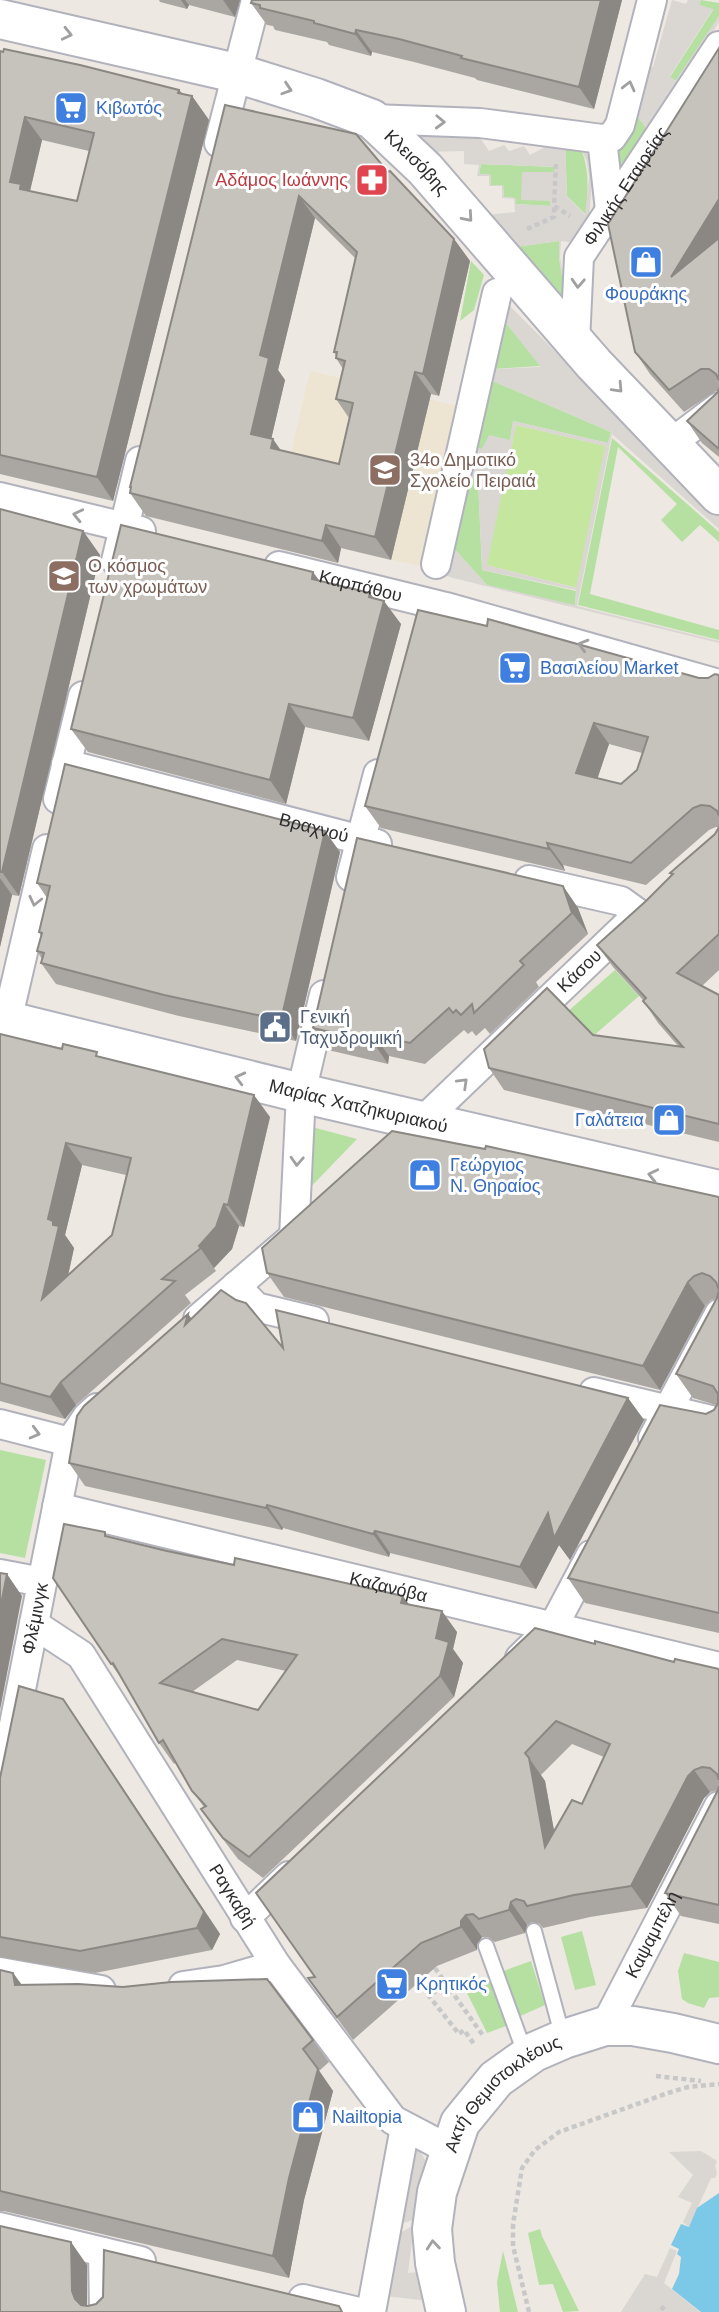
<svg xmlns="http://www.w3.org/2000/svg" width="719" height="2312" font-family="Arial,sans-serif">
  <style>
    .education { fill: #ede5d2 }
    .green { fill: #b5e0a2 }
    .pitch { fill: #c5e69e }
    .plaza { fill: #dad7d3; fill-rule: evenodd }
    .water { fill: #7cc8e7 }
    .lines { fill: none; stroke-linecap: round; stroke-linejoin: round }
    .lane-casing { stroke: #b1b2bc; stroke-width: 18 }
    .street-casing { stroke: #b1b2bc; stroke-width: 32 }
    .secondary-casing { stroke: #b1b2bc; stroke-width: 42 }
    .path { stroke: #c8c8c8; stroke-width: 4.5; stroke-dasharray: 5 3.5; stroke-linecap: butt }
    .lane { stroke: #fff; stroke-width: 14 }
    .street { stroke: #fff; stroke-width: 28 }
    .secondary { stroke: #fff; stroke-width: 38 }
    .wall { fill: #aaa7a2; fill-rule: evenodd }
    .shaded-wall { fill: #8b8884 }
    .building { fill: #c6c2bc; stroke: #8b8884; stroke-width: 2; fill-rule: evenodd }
    .oneway { stroke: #a0a0a0 }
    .labels { text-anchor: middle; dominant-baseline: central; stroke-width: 6; stroke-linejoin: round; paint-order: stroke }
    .shop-label { font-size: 18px; fill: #366cbe; stroke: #fff; text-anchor: start }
    .street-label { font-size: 18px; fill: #2d2d2d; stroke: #fff }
    .health-label { font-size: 18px; fill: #be3a42; stroke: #fff; text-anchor: end }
    .education-label { font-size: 18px; fill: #785e54; stroke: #fff; text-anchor: start }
    .service-label { font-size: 18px; fill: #4e5e75; stroke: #fff; text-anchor: start }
  </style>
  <rect width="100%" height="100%" fill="#ede8e1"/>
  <polygon class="education" points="310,371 462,407 424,567 344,549 361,479 289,462"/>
  <g class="green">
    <polygon points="701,0 719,3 719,16 676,81 670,77 713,10 699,5"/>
    <polygon points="635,113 647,129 614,180 617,142"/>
    <path d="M 565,142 L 580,146 C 590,170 588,190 586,215 L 567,196 Z"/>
    <polygon points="481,164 555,167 555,172 522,172 550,201 550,206 516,204 515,198 504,197 503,185 491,185 490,174 479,174"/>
    <polygon points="559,241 559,258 567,308 515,247"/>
    <polygon points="471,261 484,275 474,310 460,321"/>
    <polygon points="501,317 541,366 492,369"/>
    <polygon points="488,379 611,432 608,443 513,421 510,440 482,449 473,448"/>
    <polygon points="612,438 719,532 719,542 700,525 682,542 661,520 677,504 618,447 590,594 719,630 719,640 578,605"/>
    <polygon points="464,478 478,478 482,570 576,591 575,606 487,585 449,543"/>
    <polygon points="615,970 639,996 591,1038 566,1013"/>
    <polygon points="312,1127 357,1139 301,1197"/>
    <polygon points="0,1450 46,1460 25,1558 0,1553"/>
    <polygon points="582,1931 596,1985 575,1990 561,1937"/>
    <polygon points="684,1953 719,1962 719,1997 709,1998 704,2008 688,2003 682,1999 678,1971"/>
    <polygon points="531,1961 545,2005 516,2018 498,1973"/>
    <polygon points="491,1978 511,2024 487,2033 465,1989"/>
    <polygon points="540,2229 542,2236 579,2311 563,2312 553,2284 539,2285 528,2233"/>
    <polygon points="503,2251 518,2312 500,2312 497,2282"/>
  </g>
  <polygon class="pitch" points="516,425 606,446 577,588 486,565"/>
  <g class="plaza">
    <path d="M 672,0 L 686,4 L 688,0 L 701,0 L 699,5 L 713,9 L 670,76 L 675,81 L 719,16 L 719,22 L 612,186 L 615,142 L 646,65 L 653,67 ZM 635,113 L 647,129 L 615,179 L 617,142 Z"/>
    <path d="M 414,124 L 473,127 L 489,151 L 504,145 L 509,151 L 524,146 L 530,155 L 545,147 L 541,139 L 583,142 L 590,161 L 592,178 L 589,221 L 576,243 L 561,241 L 560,257 L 569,312 L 486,215 L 515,212 L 514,199 L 502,198 L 502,186 L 489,186 L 489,176 L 477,176 L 479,165 L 464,164 L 464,151 L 429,152 L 412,135 ZM 565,142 L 580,146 L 587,162 L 589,178 L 585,215 L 567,196 ZM 481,164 L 554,167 L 554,172 L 522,172 L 521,200 L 550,201 L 550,206 L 516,204 L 516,198 L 504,197 L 503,185 L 491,185 L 490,174 L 479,174 ZM 559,241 L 559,258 L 567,306 L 516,247 Z"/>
    <path d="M 490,286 L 719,516 L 719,529 L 612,434 L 577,606 L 719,641 L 719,643 L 453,578 L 427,569 ZM 502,318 L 540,366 L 540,367 L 493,369 ZM 488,379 L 611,432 L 608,443 L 513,421 L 510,440 L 489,435 L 482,449 L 473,447 ZM 516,425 L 605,446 L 576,588 L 487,565 ZM 464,478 L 478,479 L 482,570 L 576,590 L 575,605 L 487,585 L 449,543 Z"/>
    <polygon points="417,2146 432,2172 422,2217 400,2224"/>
    <polygon points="701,2151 717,2161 715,2166 717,2173 715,2178 711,2178 689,2227 683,2222 692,2203 678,2197 693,2175 669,2152"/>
    <polygon points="414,2225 408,2273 430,2271 438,2302 385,2296 395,2236"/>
    <polygon points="670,2248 677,2251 664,2283 700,2312 621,2312 645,2274 657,2277"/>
  </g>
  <polygon class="water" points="719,2193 719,2312 701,2312 672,2289 679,2274 681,2257 677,2254 679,2249 671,2245 681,2224 689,2227 697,2208"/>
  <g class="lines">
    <defs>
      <g id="lane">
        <polyline points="534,1931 563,2038"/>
        <polyline points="486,1946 526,2056"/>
      </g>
      <g id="street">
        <polyline points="372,119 480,123 602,139 612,137 620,125 652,0"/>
        <polyline points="602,139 610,210"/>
        <polyline points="219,143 256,0"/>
        <path id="s1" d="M 575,342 L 579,257 L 719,46"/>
        <polyline points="670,444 719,407"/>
        <polyline points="0,497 141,531"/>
        <polyline points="116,561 140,461"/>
        <polyline points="436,564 497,293"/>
        <path id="s2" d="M 279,566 L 446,607 L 719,684"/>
        <path id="s3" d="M 66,764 L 377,844"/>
        <polyline points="58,799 83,696"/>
        <polyline points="351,877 378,774"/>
        <polyline points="529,880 621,901 639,914"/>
        <polyline points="0,1051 47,849"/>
        <path id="s4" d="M 411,1132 L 627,925"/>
        <polyline points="294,1237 301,1093 324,995"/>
        <polyline points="236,1286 256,1307 314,1321"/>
        <polyline points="198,1319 292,1238"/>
        <polyline points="594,1392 719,1422"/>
        <polyline points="0,1424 70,1442"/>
        <polyline points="653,1438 719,1314"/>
        <path id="s5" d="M 57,1507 L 719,1667"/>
        <polyline points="0,1574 42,1582"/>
        <path id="s6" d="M 34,1624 L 81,1655 L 276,1965 L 393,2120 L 450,2150"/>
        <polyline points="520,1658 554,1625 591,1555"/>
        <path id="s7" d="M 0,1795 L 70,1442 L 87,1417 L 97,1408"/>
        <polyline points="245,1918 289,1876"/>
        <polyline points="0,1972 101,1990"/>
        <polyline points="183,1986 224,1980 276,1965"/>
        <path id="s8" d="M 605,2026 L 719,1806"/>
        <polyline points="0,2227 141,2261"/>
        <polyline points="103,2252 104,2312"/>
        <polyline points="303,2299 359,2312"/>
        <polyline points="371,2312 405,2127"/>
      </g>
      <g id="secondary">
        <path id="s9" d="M 0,19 L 236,73 L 316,98 L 372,119 L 425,169 L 594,364 L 719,495"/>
        <path id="s10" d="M 0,1019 L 301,1093 L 719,1190"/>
        <path id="s11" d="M 446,2312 L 435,2263 L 432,2229 L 437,2192 L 460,2123 L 496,2079 L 534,2052 L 564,2039 L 605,2026 L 633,2026 L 673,2033 L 719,2044"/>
      </g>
    </defs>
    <use href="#lane" class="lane-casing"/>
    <use href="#street" class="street-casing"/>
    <use href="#secondary" class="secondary-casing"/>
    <g class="path">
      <polyline points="556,164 554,206 570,216"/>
      <polyline points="527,229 554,217 554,207"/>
      <polyline points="435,1968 484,2037"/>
      <polyline points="426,1975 436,1991 429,1996 459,2034 464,2030 474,2044"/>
      <polyline points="656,2076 701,2081"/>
      <polyline points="661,2310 665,2305"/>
      <polyline points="529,2312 513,2246 513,2224 522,2168 535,2150 559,2132 668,2093 688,2087 719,2084"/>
    </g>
    <use href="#lane" class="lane"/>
    <use href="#street" class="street"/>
    <use href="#secondary" class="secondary"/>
  </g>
  <g class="wall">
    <polygon points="159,0 240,0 235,17 189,5 187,9 160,2"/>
    <polygon points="252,0 622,0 594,109 477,80 475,78 414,62 372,52 371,56 329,45 327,42 275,30 273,26 267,25 251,3"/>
    <polygon points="719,48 719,457 702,443 687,421 719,391 716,391 684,412 650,374 635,352"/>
    <path d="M 0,51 L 179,90 L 183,94 L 192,96 L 209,120 L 113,501 L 0,474 ZM 42,140 L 89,151 L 77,201 L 30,191 Z"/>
    <path d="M 225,105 L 388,172 L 454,239 L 470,261 L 439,396 L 431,394 L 391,560 L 341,548 L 338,563 L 146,516 L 130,493 L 131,489 L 130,487 ZM 315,218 L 355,258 L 334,352 L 336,356 L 336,358 L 343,369 L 336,399 L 349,418 L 339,464 L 281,451 L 271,439 L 285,380 L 278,370 Z"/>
    <polygon points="0,509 83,531 100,555 19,896 12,895 0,947"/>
    <polygon points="319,581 374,598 401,624 369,741 305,727 286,804 88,752 71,729"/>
    <path d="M 719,675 L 719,827 L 716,827 L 709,830 L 646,885 L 563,865 L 565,871 L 381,828 L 365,806 L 699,678 L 708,678 ZM 609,744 L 642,753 L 637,770 L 621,784 L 597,778 Z"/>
    <polygon points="719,827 719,970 702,986 719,995 719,1142 504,1090 489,1068 593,1035 679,1047 658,1023 643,1000 613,967 597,945 646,901 672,875 670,873 715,834"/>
    <polygon points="340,852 296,1041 179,1016 56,984 41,963 42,959 37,951 41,936 39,932 47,898 37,883"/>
    <polygon points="563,886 578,908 588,934 536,982 539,987 490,1034 485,1028 476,1036 472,1031 468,1034 464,1030 425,1064 389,1056 388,1064 328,1050 313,1028"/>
    <path d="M 0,1034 L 101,1057 L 270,1117 L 244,1227 L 239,1226 L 232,1249 L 214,1268 L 216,1271 L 185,1295 L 191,1303 L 76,1405 L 65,1419 L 0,1401 ZM 82,1165 L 126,1175 L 112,1235 L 68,1276 L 74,1248 L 65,1235 Z"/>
    <polygon points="719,1197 719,1633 585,1603 568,1578 706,1414 714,1410 716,1405 693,1398 676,1374 717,1298 711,1300 705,1306 660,1390 284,1297 267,1273"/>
    <polygon points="188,1314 191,1318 283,1348 628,1398 644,1420 570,1560 559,1545 536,1589 390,1553 389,1557 283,1528 282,1530 85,1486 69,1463"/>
    <path d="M 105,1532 L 108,1537 L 409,1604 L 457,1632 L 453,1649 L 463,1663 L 454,1697 L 263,1878 L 238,1859 L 216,1830 L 201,1809 L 204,1807 L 192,1791 L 176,1762 L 174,1764 L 159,1743 L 126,1685 L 111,1664 ZM 237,1660 L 286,1671 L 258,1710 L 192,1692 Z"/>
    <path d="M 595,1644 L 674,1662 L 719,1669 L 719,1924 L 681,1916 L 665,1893 L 718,1790 L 710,1792 L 704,1798 L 647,1908 L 590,1917 L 543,1928 L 540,1924 L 532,1922 L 527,1925 L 525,1933 L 495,1942 L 488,1937 L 482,1937 L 477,1944 L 477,1950 L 437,1966 L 353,2040 L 308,1978 L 315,1977 ZM 572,1744 L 604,1757 L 582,1804 L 554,1831 L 545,1781 L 541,1775 Z"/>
    <polygon points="78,1721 220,1934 212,1950 95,1973 0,1957 0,1778"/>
    <polygon points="0,1970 13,1973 22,1985 313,2040 329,2062 319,2071 333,2091 304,2200 289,2278 4,2211 0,2211"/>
  </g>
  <g class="shaded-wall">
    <polygon points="181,0 185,0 189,5 187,9"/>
    <polygon points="223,0 240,0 235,17"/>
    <polygon points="601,0 622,0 594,109 579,87"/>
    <polygon points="356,30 372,52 371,56 355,34"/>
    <polygon points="179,90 190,105 192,96 209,120 113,501 97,477"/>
    <polygon points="25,117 42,140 29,195 10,182"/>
    <polygon points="299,196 315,218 278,370 285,380 267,457 251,434 260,355"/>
    <polygon points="719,199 719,246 671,277"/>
    <polygon points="454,239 470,261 439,396 423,374"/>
    <polygon points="415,372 431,394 391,560 375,537"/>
    <polygon points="273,439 289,462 271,448"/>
    <polygon points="326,525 341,548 338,563 322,541"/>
    <polygon points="83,531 100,555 19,896 2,872"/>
    <polygon points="313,572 330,595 312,579"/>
    <polygon points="370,593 382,610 384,601 401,624 369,741 353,718"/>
    <polygon points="289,704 305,727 286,804 270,780"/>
    <polygon points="594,723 609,744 592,795 576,773"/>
    <polygon points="325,831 340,852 296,1041 281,1020"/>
    <polygon points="547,843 563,865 565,871 549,849"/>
    <polygon points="0,878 12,895 0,947"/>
    <polygon points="563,886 578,908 588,934 572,913"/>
    <polygon points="374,1035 389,1056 388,1064 373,1042"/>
    <polygon points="254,1095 270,1117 244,1227 228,1205"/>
    <polygon points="66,1143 82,1165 65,1235 74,1248 58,1321 42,1299 48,1219"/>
    <polygon points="224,1204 239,1226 232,1249 214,1268 199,1246"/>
    <polygon points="688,1282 705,1306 660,1390 643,1366"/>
    <polygon points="188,1314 204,1336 185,1325"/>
    <polygon points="61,1382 76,1405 65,1419 50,1397"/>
    <polygon points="628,1398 644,1420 570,1560 559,1545 536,1589 520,1567 548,1513"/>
    <polygon points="267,1505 283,1528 282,1530 266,1508"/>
    <polygon points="375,1531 390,1553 389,1557 373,1534"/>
    <polygon points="7,1574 22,1596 0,1710 0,1609"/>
    <polygon points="403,1596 418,1617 401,1603"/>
    <polygon points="442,1611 457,1632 453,1649 463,1663 454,1697 440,1676 436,1638"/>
    <polygon points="63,1699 220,1934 212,1950 197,1928"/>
    <polygon points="529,1758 545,1781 561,1869 545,1847"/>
    <polygon points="694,1770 710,1792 704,1798 647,1908 631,1886 688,1776"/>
    <polygon points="511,1902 527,1925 525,1933 509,1910"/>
    <polygon points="466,1915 482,1937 477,1944 477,1950 461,1927 461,1921"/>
    <polygon points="13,1973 29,1995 15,1985"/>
    <polygon points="318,2069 333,2091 304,2200 289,2278 273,2256 289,2178"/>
    <polygon points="71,2242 87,2265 87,2312 75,2299 72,2291"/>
  </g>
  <g class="building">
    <polygon points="252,0 601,0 579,87 461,58 462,56 399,39 356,30 355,34 314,23 314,21 260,8 260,5 251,3"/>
    <polygon points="719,48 719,199 671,277 719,238 719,380 716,374 709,369 701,369 669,390 635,352 608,224"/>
    <path d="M 4,49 L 80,65 L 179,90 L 178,93 L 192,96 L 97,477 L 0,455 L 0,51 L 3,52 ZM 25,117 L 94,133 L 77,201 L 20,189 L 21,184 L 10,182 Z"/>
    <path d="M 225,105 L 356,134 L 388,172 L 390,171 L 454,239 L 423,374 L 415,372 L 375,537 L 326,525 L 322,541 L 130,493 L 131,487 L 130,487 ZM 299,196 L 357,252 L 334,352 L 337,352 L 336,358 L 345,361 L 336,399 L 353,403 L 339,464 L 271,448 L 273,439 L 251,434 L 269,358 L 260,355 Z"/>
    <polygon points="719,388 719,449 687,421 718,392"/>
    <polygon points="0,509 83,531 2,872 0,872"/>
    <polygon points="121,525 313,572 312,579 370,593 369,597 384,601 353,718 289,704 270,780 71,729"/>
    <path d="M 418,610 L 487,626 L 488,619 L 699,678 L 708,678 L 715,674 L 719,675 L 719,816 L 717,811 L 710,806 L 701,805 L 693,808 L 631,863 L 547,843 L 549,849 L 365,806 ZM 594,723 L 648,737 L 637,770 L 621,784 L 576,773 Z"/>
    <polygon points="65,764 325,831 281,1020 164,995 41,963 44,953 37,951 42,933 39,932 50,886 37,883"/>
    <polygon points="719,827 719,934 677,973 719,995 719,1124 489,1068 484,1049 547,988 593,1035 683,1047 643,1001 646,998 597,945 646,901 673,874 670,873 715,834"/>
    <polygon points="357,838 563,886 572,913 520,961 524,965 474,1013 472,1004 461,1015 456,1010 453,1013 449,1008 410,1043 374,1035 373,1042 313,1028"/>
    <path d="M 0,1034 L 62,1049 L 63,1044 L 97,1052 L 96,1056 L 254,1095 L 228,1205 L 224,1204 L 216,1227 L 199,1246 L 201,1248 L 162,1279 L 175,1281 L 61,1382 L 50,1397 L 0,1383 ZM 66,1143 L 131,1158 L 112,1235 L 42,1299 L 59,1226 L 53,1225 L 53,1221 L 48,1219 Z"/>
    <polygon points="392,1131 485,1149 486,1146 719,1197 719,1613 568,1578 660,1405 706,1414 714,1410 718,1403 718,1394 713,1386 676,1374 717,1298 719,1290 716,1282 710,1276 702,1273 694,1276 688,1282 643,1366 267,1273 262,1248"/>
    <polygon points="221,1290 236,1300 246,1303 283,1348 276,1310 628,1398 554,1538 548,1513 520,1567 375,1531 373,1534 267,1505 266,1508 69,1463 77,1416 84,1406 188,1314 185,1325"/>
    <path d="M 64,1524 L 105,1532 L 105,1536 L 167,1551 L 234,1565 L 235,1558 L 403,1596 L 401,1603 L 442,1611 L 436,1638 L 449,1642 L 440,1676 L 249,1857 L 223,1838 L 201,1809 L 206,1806 L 192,1791 L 163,1740 L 159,1743 L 113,1663 L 111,1664 L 53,1578 ZM 222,1639 L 297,1655 L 258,1710 L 160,1683 Z"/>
    <polygon points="0,1573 7,1574 0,1609"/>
    <path d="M 535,1628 L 595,1644 L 595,1641 L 674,1662 L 675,1659 L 719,1669 L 719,1780 L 717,1774 L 710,1768 L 702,1767 L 694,1770 L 688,1776 L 631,1886 L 574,1895 L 527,1906 L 524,1901 L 516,1899 L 511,1902 L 509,1910 L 479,1919 L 473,1914 L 466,1915 L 461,1921 L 461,1927 L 421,1943 L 337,2017 L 308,1978 L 315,1977 L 256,1893 ZM 556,1721 L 610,1744 L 582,1804 L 572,1800 L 545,1847 L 529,1758 L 525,1753 Z"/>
    <polygon points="19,1686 63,1699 204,1912 197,1928 80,1951 0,1937 0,1778"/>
    <polygon points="719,1786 719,1905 665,1893 718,1790"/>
    <polygon points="0,1970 13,1973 15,1985 78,1984 123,1987 171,1982 267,1979 313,2040 303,2049 318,2069 289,2178 273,2256 0,2191"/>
    <polygon points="0,2226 71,2242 72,2291 75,2299 81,2305 88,2306 96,2304 103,2297 104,2250 339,2306 342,2312 0,2312"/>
  </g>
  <defs><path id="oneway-chevron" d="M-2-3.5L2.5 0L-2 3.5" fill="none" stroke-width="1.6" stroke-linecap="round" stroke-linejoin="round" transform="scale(1.75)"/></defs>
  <g class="oneway">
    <use href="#oneway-chevron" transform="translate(67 34) rotate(13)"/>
    <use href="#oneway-chevron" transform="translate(629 86) rotate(-76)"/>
    <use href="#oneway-chevron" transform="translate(287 89) rotate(18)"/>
    <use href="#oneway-chevron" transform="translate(440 122) rotate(2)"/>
    <use href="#oneway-chevron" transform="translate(468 217) rotate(49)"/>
    <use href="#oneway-chevron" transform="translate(578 283) rotate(93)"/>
    <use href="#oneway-chevron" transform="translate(618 388) rotate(47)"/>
    <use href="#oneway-chevron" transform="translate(78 515) rotate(-167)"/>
    <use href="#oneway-chevron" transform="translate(583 645) rotate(-164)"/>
    <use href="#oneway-chevron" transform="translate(35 901) rotate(103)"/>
    <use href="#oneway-chevron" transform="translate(240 1078) rotate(-166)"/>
    <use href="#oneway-chevron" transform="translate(463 1083) rotate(-44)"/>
    <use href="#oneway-chevron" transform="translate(297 1161) rotate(93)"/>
    <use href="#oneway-chevron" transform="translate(653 1175) rotate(-167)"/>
    <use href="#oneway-chevron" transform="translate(35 1433) rotate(15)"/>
    <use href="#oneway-chevron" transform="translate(433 2245) rotate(-95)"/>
  </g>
  <defs>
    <symbol id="supermarket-square" viewBox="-11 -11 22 22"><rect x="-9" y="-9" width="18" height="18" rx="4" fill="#3f7fe0" stroke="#fff"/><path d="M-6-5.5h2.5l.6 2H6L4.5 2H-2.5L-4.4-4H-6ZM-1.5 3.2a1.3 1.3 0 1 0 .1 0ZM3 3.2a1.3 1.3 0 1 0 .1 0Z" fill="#fff"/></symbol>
    <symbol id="pharmacy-square" viewBox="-11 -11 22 22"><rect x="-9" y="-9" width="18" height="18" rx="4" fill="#e0444e" stroke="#fff"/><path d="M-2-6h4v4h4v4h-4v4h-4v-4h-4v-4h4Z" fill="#fff"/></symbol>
    <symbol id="shop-square" viewBox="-11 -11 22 22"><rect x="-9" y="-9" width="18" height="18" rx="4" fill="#3f7fe0" stroke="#fff"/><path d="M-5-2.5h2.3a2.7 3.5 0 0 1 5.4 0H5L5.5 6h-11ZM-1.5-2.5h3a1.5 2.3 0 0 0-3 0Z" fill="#fff"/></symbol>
    <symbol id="school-square" viewBox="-11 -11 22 22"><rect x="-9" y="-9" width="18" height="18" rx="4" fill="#8d6e63" stroke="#fff"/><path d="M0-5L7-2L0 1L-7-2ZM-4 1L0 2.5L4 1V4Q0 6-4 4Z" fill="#fff"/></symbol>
    <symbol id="civic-square" viewBox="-11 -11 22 22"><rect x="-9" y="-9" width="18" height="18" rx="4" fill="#5c6f8a" stroke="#fff"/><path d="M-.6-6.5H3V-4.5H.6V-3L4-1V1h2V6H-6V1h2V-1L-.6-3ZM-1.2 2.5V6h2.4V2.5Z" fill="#fff"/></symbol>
  </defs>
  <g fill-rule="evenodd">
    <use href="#supermarket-square" x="52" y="89" width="38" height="38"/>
    <use href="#pharmacy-square" x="353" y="161" width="38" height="38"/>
    <use href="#shop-square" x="627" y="243" width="38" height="38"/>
    <use href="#school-square" x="366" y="451" width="38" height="38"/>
    <use href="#school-square" x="45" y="557" width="38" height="38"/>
    <use href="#supermarket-square" x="496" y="649" width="38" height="38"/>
    <use href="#civic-square" x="256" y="1008" width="38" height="38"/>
    <use href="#shop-square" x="650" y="1101" width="38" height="38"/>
    <use href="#shop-square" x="406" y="1156" width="38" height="38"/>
    <use href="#supermarket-square" x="373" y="1965" width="38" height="38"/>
    <use href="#shop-square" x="289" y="2098" width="38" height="38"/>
  </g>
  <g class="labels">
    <g class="shop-label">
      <text x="96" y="108">Κιβωτός</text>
      <text x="646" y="294" text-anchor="middle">Φουράκης</text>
      <text x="540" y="668">Βασιλείου Market</text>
      <text x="644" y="1120" text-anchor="end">Γαλάτεια</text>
      <text x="450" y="1165">Γεώργιος<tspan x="450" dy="21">Ν. Θηραίος</tspan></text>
      <text x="416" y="1984">Κρητικός</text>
      <text x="332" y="2117">Nailtopia</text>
    </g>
    <g class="street-label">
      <text stroke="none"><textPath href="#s9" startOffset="448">Κλεισόβης</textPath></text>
      <text stroke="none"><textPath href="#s1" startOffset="170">Φιλικής Εταιρείας</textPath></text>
      <text stroke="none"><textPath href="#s2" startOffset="84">Καρπάθου</textPath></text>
      <text stroke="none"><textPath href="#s3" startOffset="256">Βραχνού</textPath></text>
      <text stroke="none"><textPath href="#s4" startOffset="233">Κάσου</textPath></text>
      <text stroke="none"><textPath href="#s10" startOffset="369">Μαρίας Χατζηκυριακού</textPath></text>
      <text stroke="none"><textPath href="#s5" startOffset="341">Καζανόβα</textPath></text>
      <text stroke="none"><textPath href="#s7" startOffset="180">Φλέμινγκ</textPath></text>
      <text stroke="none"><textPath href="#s6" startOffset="341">Ραγκαβή</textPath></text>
      <text stroke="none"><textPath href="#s8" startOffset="103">Καψαμπέλη</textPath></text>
      <text stroke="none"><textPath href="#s11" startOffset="245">Ακτή Θεμιστοκλέους</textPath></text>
    </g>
    <g class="health-label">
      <text x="348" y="180">Αδάμος Ιωάννης</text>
    </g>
    <g class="education-label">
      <text x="410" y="460">34ο Δημοτικό<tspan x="410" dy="21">Σχολείο Πειραιά</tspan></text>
      <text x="88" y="566">Ο κόσμος<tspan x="88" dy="21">των χρωμάτων</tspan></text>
    </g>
    <g class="service-label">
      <text x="300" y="1017">Γενική<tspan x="300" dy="21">Ταχυδρομική</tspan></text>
    </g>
  </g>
</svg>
